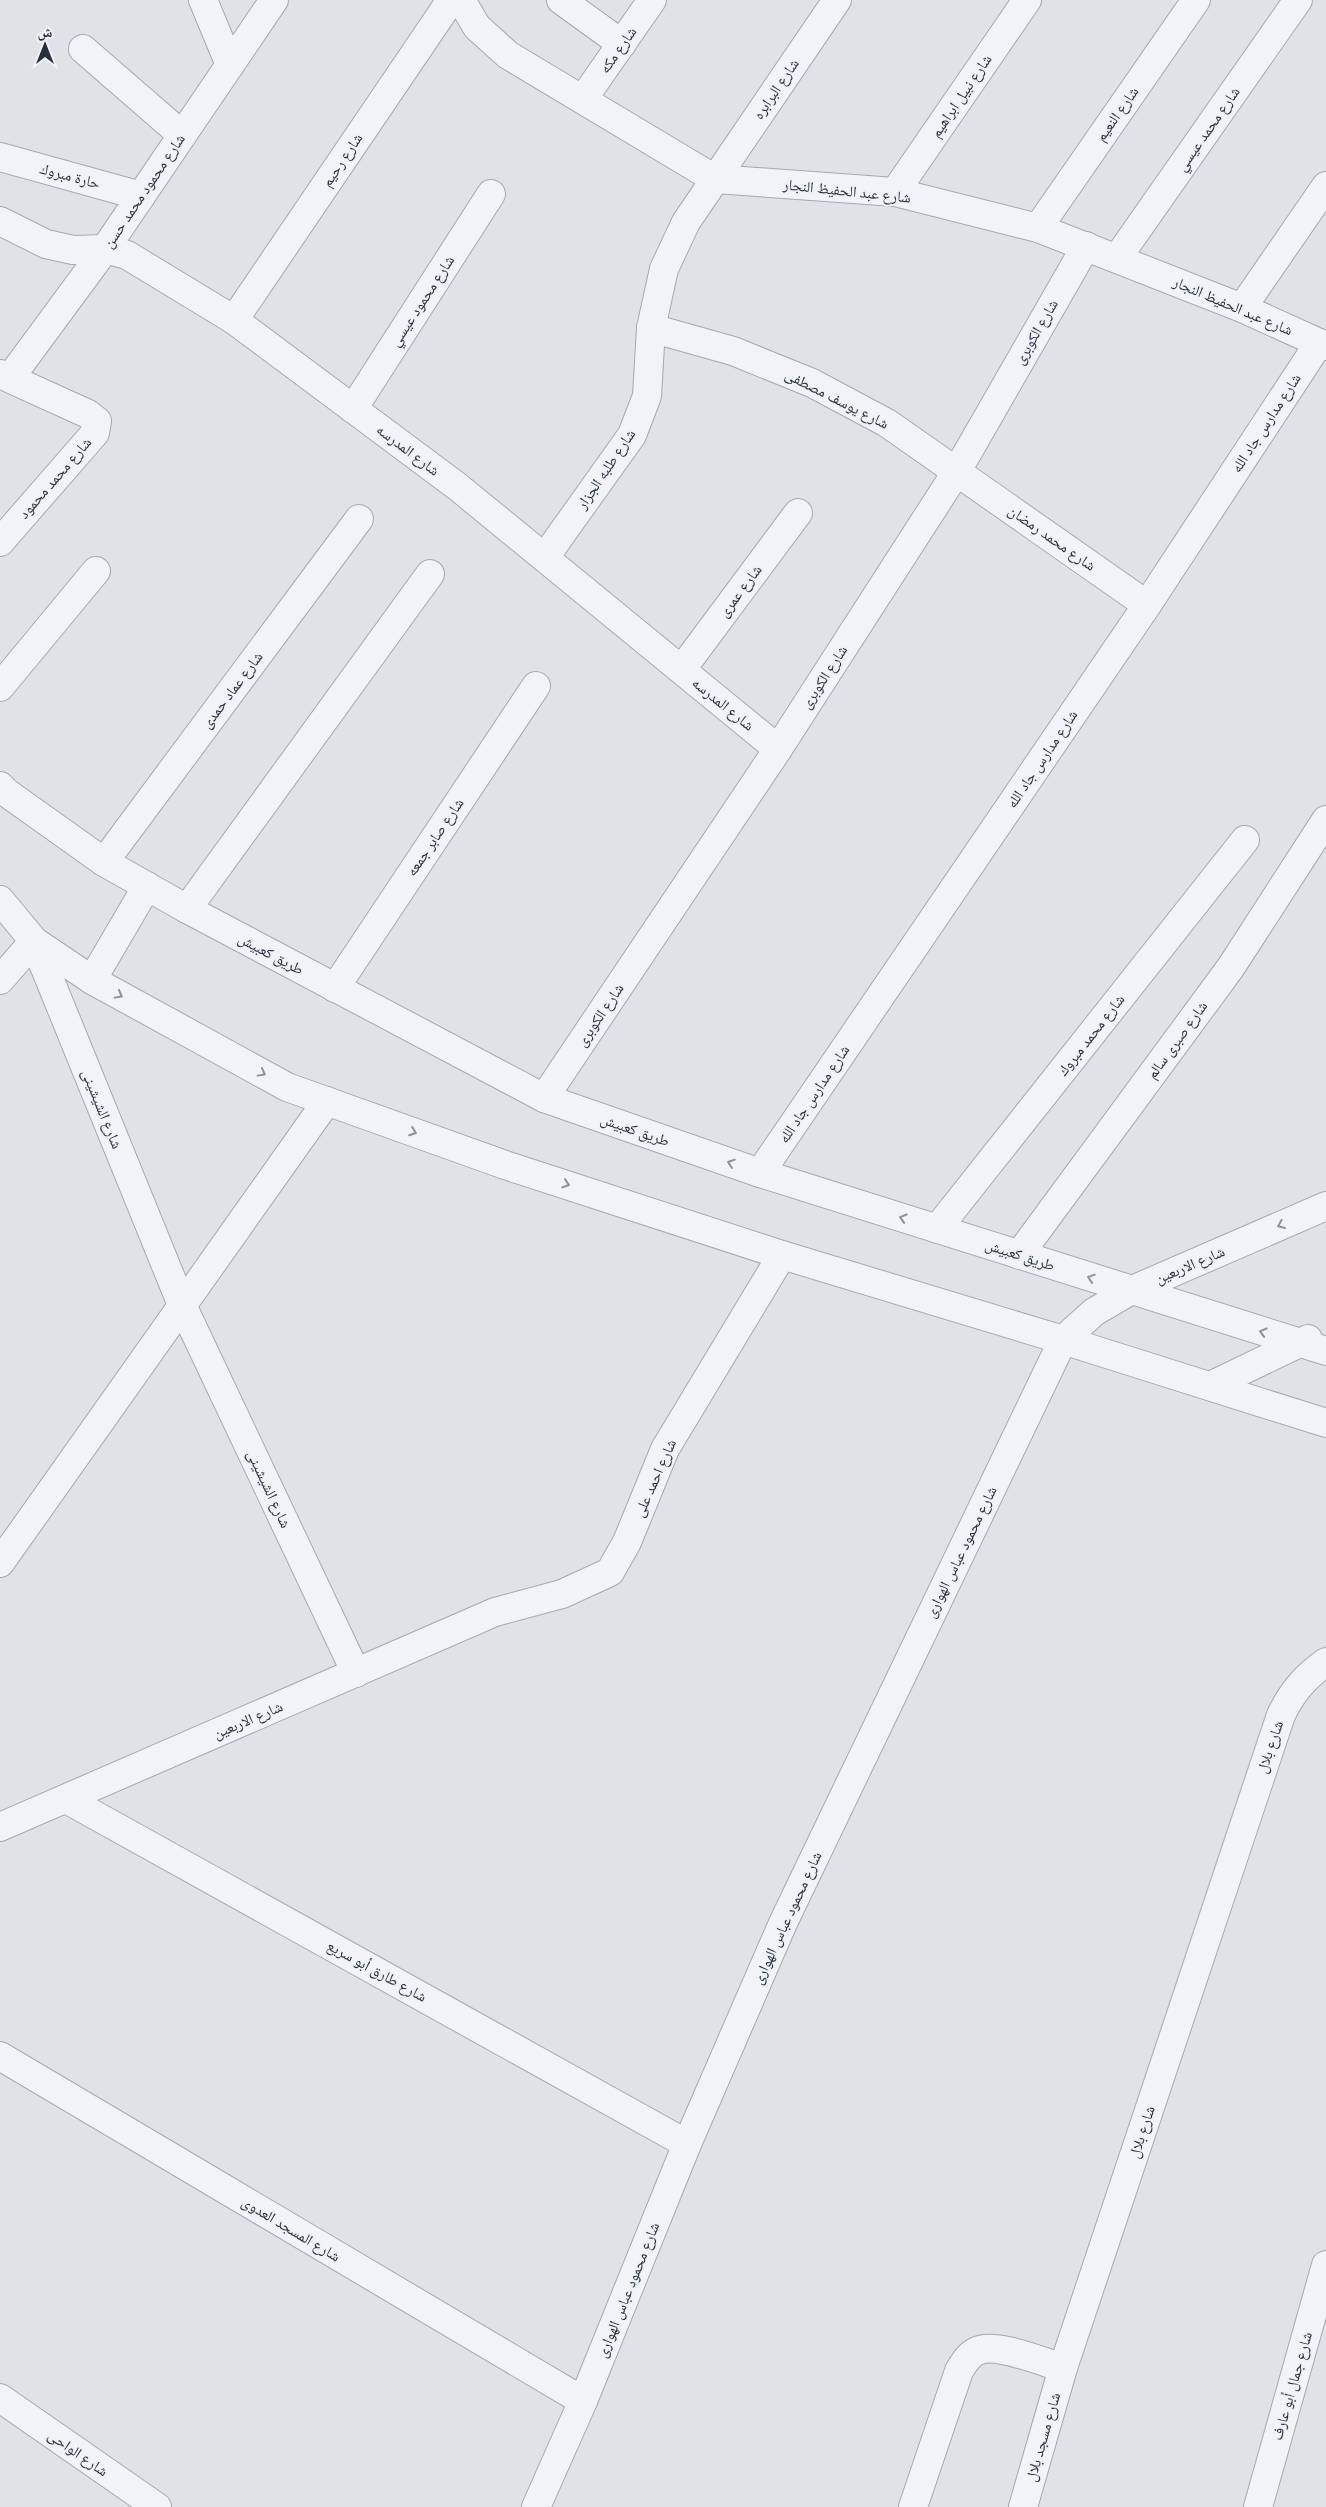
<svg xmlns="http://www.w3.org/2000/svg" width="1326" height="2507" font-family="'Fira Sans Condensed','Noto Naskh Arabic',sans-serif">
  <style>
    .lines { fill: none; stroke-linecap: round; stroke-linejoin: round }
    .minor-casing { stroke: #a4a9b1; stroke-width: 30 }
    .minor { stroke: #f1f3f6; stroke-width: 28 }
    .oneway { stroke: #8c929a }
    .labels { text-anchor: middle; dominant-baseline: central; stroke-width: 4; stroke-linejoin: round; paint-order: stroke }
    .street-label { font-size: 15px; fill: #28303d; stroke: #eef1f5 }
  </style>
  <rect width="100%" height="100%" fill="#dfe2e7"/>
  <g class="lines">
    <defs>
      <g id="minor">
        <polyline points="203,0 230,65"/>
        <polyline points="461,0 477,27 508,55 715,179 895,192 1038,228 1242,308 1326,346"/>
        <polyline points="561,0 622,44"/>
        <polyline points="83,49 182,135"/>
        <polyline points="583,99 652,0"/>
        <polyline points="0,157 141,196"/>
        <polyline points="895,192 1027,0"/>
        <polyline points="0,221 46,244 73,250 105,249 127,255 234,320 458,487 778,749"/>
        <polyline points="1038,228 1196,0"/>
        <polyline points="1118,257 1298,0"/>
        <polyline points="1242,308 1326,186"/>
        <polyline points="234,320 451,0"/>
        <polyline points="651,328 733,351 812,383 887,423 1147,605"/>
        <polyline points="0,374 88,414 97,421 95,433 0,542"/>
        <polyline points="10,378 105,249 274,0"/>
        <polyline points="353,409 491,194"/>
        <polyline points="545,557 632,435 647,396 651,328 664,269 686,222 837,0"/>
        <polyline points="682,669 798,513"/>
        <polyline points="0,687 96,571"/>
        <polyline points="0,786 7,793 104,862 187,909 544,1098 760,1173 1326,1351"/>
        <polyline points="104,862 359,519"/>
        <polyline points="0,900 34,941 92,980 287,1087 505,1165 782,1255 1063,1340 1326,1423"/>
        <polyline points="187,909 430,574"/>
        <polyline points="0,980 34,941 182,1305 356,1673"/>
        <polyline points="92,980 147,886"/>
        <polyline points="335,988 536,686"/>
        <polyline points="544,1098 778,749 957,471 1086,246"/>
        <polyline points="760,1173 1147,605 1319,343"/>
        <polyline points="937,1229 1245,840"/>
        <polyline points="1019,1255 1231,967 1326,820"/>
        <polyline points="1210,1386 1308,1339"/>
        <polyline points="0,1563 327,1101"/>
        <polyline points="66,1799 687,2144"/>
        <polyline points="0,1827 495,1612 562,1594 610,1572 627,1542 665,1449 782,1255"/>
        <polyline points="0,2056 583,2401"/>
        <polyline points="0,2398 157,2507"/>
        <polyline points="536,2507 583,2401 687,2144 783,1923 1063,1340 1094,1312 1130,1291 1326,1206"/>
        <path d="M 913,2507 L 959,2371 C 964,2363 968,2355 977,2351 C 996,2342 1043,2362 1063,2368 L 1281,1715 C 1292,1692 1305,1677 1326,1662"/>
        <polyline points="1023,2507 1063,2368"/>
        <polyline points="1258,2507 1326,2265"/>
      </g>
    </defs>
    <use href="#minor" class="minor-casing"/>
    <use href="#minor" class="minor"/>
  </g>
  <defs><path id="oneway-chevron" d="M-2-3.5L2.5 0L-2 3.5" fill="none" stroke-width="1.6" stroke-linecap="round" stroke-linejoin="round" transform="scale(1.25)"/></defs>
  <g class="oneway">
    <use href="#oneway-chevron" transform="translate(119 995) rotate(29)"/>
    <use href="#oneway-chevron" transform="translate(262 1073) rotate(29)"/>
    <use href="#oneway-chevron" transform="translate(413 1132) rotate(20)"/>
    <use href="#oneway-chevron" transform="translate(731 1163) rotate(-161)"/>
    <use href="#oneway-chevron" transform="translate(566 1184) rotate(18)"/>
    <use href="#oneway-chevron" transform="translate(903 1218) rotate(-163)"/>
    <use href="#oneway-chevron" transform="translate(1281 1225) rotate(157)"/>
    <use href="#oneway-chevron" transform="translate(1091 1278) rotate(-162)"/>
    <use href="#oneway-chevron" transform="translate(1263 1332) rotate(-163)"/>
  </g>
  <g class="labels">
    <g class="street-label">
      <text transform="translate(618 50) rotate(-55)">شارع مكه</text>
      <text transform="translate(776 89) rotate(-56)">شارع البرابره</text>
      <text transform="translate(961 96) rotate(-56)">شارع نبيل ابراهيم</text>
      <text transform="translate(1117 114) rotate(-55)">شارع النعيم</text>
      <text transform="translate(1208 129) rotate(-55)">شارع محمد عيسي</text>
      <text transform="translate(342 160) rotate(-56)">شارع رحيم</text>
      <text transform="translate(70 176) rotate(15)">حارة مبروك</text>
      <text transform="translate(144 191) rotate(-56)">شارع محمود محمد حسن</text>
      <text transform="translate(847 191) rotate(6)">شارع عبد الحفيظ النجار</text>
      <text transform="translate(422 301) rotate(-57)">شارع محمود عيسي</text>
      <text transform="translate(1233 306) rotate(23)">شارع عبد الحفيظ النجار</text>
      <text transform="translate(1036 332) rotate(-60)">شارع الكوبرى</text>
      <text transform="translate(837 399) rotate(27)">شارع يوسف مصطفى</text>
      <text transform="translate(1266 423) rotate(-57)">شارع مدارس جاد الله</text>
      <text transform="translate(408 450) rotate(37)">شارع المدرسه</text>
      <text transform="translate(606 469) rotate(-56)">شارع طلبه الجزار</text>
      <text transform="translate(55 478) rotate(-49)">شارع محمد محمود</text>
      <text transform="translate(1052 538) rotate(35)">شارع محمد رمضان</text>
      <text transform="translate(740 591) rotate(-53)">شارع عمرى</text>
      <text transform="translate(824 677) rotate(-57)">شارع الكوبرى</text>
      <text transform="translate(232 690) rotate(-53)">شارع عماد حمدى</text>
      <text transform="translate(723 704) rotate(39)">شارع المدرسه</text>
      <text transform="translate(1042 759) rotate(-56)">شارع مدارس جاد الله</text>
      <text transform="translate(435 837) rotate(-56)">شارع صابر جمعه</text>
      <text transform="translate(271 954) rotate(28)">طريق كعبيش</text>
      <text transform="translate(600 1015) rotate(-56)">شارع الكوبرى</text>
      <text transform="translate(1091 1035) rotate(-52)">شارع محمد مبروك</text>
      <text transform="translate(1177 1040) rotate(-54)">شارع صبرى سالم</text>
      <text transform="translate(814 1094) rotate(-56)">شارع مدارس جاد الله</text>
      <text transform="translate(102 1109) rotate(68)">شارع الشيشينى</text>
      <text transform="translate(635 1130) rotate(19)">طريق كعبيش</text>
      <text transform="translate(1020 1255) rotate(18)">طريق كعبيش</text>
      <text transform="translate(1190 1265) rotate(-23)">شارع الاربعين</text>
      <text transform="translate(655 1478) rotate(-66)">شارع احمد على</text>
      <text transform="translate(269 1489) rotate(65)">شارع الشيشينى</text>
      <text transform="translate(961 1552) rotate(-64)">شارع محمود عباس الهوارى</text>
      <text transform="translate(248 1720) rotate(-23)">شارع الاربعين</text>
      <text transform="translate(1270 1747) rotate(-71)">شارع بلال</text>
      <text transform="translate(787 1918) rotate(-65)">شارع محمود عباس الهوارى</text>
      <text transform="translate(377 1971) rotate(29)">شارع طارق أبو سريع</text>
      <text transform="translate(1142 2132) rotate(-72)">شارع بلال</text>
      <text transform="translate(291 2229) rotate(31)">شارع المسجد العدوى</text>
      <text transform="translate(628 2290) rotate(-68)">شارع محمود عباس الهوارى</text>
      <text transform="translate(1292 2386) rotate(-74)">شارع جمال أبو عارف</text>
      <text transform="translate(1043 2437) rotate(-74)">شارع مسجد بلال</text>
      <text transform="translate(78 2453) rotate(35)">شارع الواحى</text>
    </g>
  </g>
  <g transform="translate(45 45)" stroke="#eef1f5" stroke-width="4" paint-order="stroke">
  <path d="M0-4L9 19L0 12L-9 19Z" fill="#28303d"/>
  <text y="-8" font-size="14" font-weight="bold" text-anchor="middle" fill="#28303d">ش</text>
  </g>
</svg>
